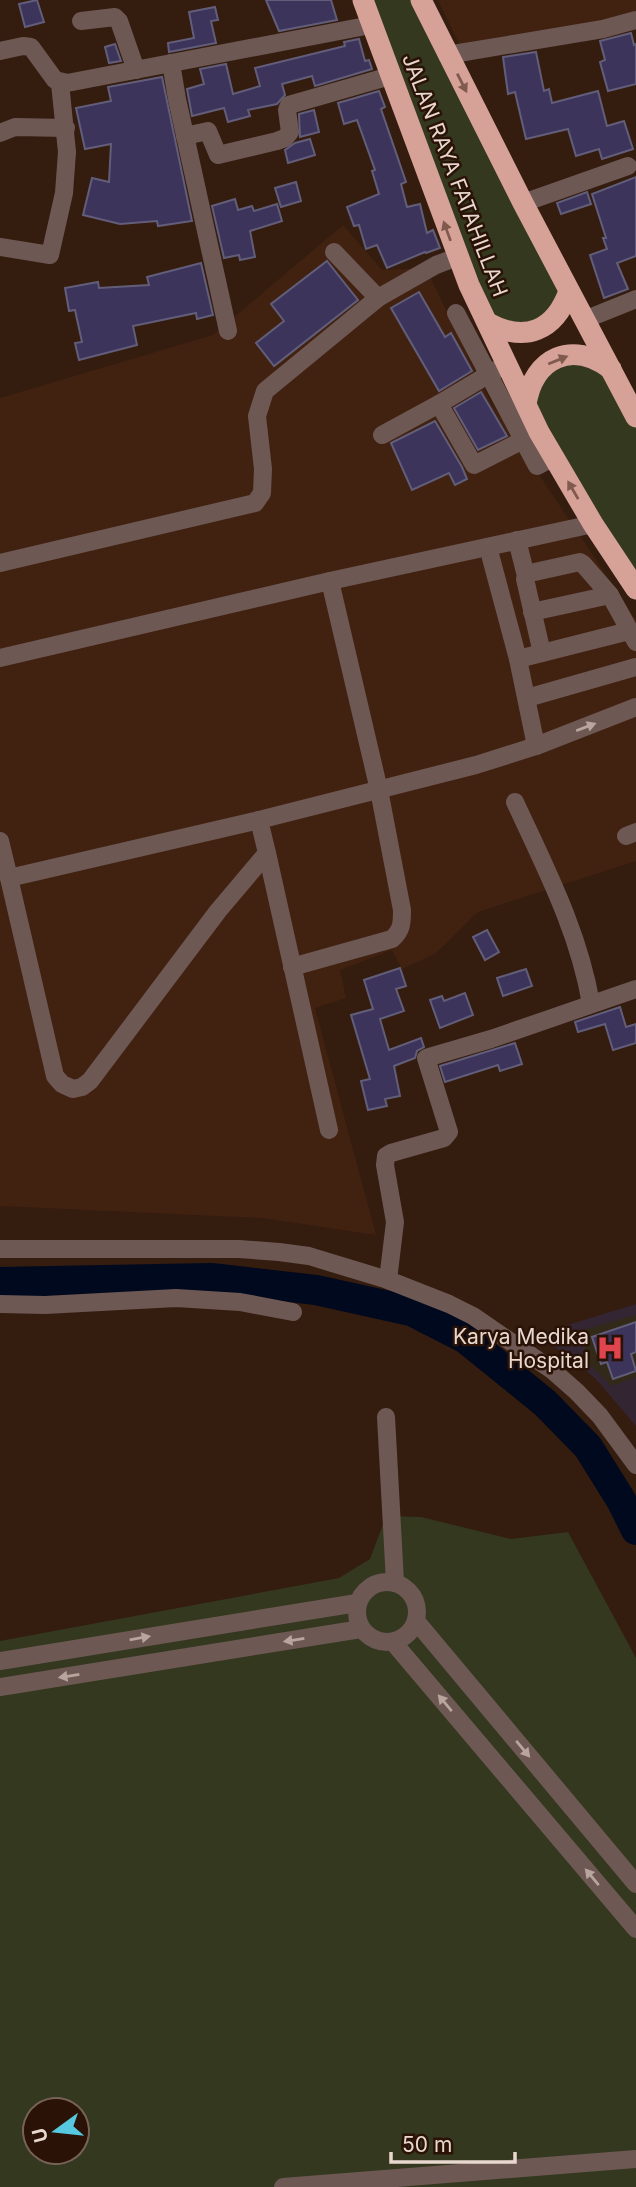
<svg xmlns="http://www.w3.org/2000/svg" width="636" height="2187" font-family="Inter,sans-serif">
  <style>
    .commercial { fill: #332532 }
    .built { fill: #412211 }
    .medical { fill: #332919 }
    .green { fill: #34381f; fill-rule: evenodd }
    .lines { fill: none; stroke-linecap: round; stroke-linejoin: round }
    .river { stroke: #00091d; stroke-width: 30 }
    .building { fill: #3c345a; stroke: #625e7a; stroke-width: 2 }
    .minor { stroke: #6e5854; stroke-width: 18 }
    .highway { stroke: #d6a197; stroke-width: 21 }
    .oneway { fill: #805a4e }
    .oneway2 { fill: #b8a59e }
    .labels { text-anchor: middle; dominant-baseline: central; stroke-width: 5; stroke-linejoin: round; paint-order: stroke }
    .street-label { font-size: 21px; fill: #e9d8cf; stroke: #2a1306 }
    .poi-label { font-size: 21px; fill: #e9d8cf; stroke: #2a1306; text-anchor: end }
  </style>
  <rect width="100%" height="100%" fill="#341c0f"/>
  <polygon class="commercial" points="636,1304 636,1426 595,1378 538,1334"/>
  <g class="built">
    <polygon points="438,0 636,0 636,20 464,54"/>
    <polygon points="343,225 382,270 426,268 490,401 636,620 636,861 478,912 435,954 402,969 392,950 340,970 346,998 315,1008 376,1235 262,1218 0,1206 0,398 213,335"/>
  </g>
  <polygon class="medical" points="636,1315 636,1377 612,1386 589,1364 580,1331"/>
  <g class="green">
    <polygon points="363,0 421,0 569,291 544,327 488,323"/>
    <polygon points="598,360 636,417 636,589 593,524 529,387 550,362"/>
    <path d="M 386,1516 L 421,1517 L 511,1539 L 568,1532 L 636,1658 L 636,2187 L 0,2187 L 0,1641 L 339,1578 L 370,1559 ZM 35,2110 L 77,2110 L 77,2152 L 35,2152 Z"/>
  </g>
  <g class="lines">
    <polyline class="river" points="0,1282 211,1278 316,1290 411,1311 466,1339 545,1403 588,1447 621,1500 636,1530"/>
  </g>
  <g class="building">
    <polygon points="37,0 44,22 25,27 19,4"/>
    <polygon points="266,0 331,0 337,20 279,31"/>
    <polygon points="215,7 218,20 211,21 216,43 169,52 168,43 194,38 189,12"/>
    <polygon points="631,33 634,45 636,44 636,84 608,91 600,62 605,60 600,41"/>
    <polygon points="359,39 365,61 369,60 372,69 315,86 312,76 282,84 285,95 277,104 248,110 250,116 228,122 224,108 192,116 187,89 204,84 200,69 226,64 233,94 260,86 255,68 345,46 344,42"/>
    <polygon points="115,44 121,61 109,63 105,47"/>
    <polygon points="536,52 544,91 549,89 552,103 598,91 607,126 624,121 633,149 602,159 599,149 576,156 568,129 526,139 515,92 508,94 503,57"/>
    <polygon points="162,77 192,221 158,226 157,221 120,224 83,215 92,178 109,182 111,144 85,149 76,108 111,101 108,87"/>
    <polygon points="379,91 385,107 381,109 406,182 401,184 407,207 420,204 427,233 433,230 440,248 426,253 425,252 387,268 377,245 366,249 359,225 354,226 347,207 379,194 372,171 375,170 357,120 344,124 338,103"/>
    <polygon points="314,110 319,132 300,137 299,114"/>
    <polygon points="310,139 315,155 288,163 285,150 295,143"/>
    <polygon points="636,177 636,256 617,263 628,289 604,298 590,255 607,249 603,238 606,238 592,194"/>
    <polygon points="296,182 301,201 281,207 275,188"/>
    <polygon points="587,192 591,204 561,214 557,203"/>
    <polygon points="235,199 238,210 252,206 254,211 277,204 282,221 250,231 255,257 240,260 239,255 224,258 212,206"/>
    <polygon points="327,261 358,300 274,366 256,343 284,321 271,304"/>
    <polygon points="201,263 213,315 197,319 196,313 133,326 137,345 79,360 75,343 82,342 75,310 69,311 65,288 98,282 99,288 149,285 147,277"/>
    <polygon points="419,292 445,337 451,333 472,371 439,391 391,308"/>
    <polygon points="481,392 507,436 478,450 454,408"/>
    <polygon points="435,421 462,467 467,479 455,485 449,473 412,490 391,443"/>
    <polygon points="487,930 499,952 485,960 473,937"/>
    <polygon points="400,968 406,986 396,989 404,1011 380,1019 389,1050 421,1038 424,1047 417,1051 415,1058 394,1066 400,1096 385,1099 387,1106 368,1110 361,1081 370,1079 351,1015 373,1009 364,980"/>
    <polygon points="526,969 532,986 503,996 497,978"/>
    <polygon points="465,993 473,1015 440,1028 430,1000 442,996 444,1001"/>
    <polygon points="620,1007 626,1027 636,1024 636,1043 613,1050 605,1024 578,1032 575,1022"/>
    <polygon points="515,1043 522,1064 500,1071 498,1065 445,1082 440,1066"/>
    <polygon points="636,1322 636,1352 631,1354 636,1371 613,1379 607,1362 601,1364 592,1337"/>
  </g>
  <g class="lines">
    <g class="minor">
      <polyline points="81,21 115,17 119,21 136,70"/>
      <polyline points="0,51 23,46 31,47 55,80 67,83 371,25"/>
      <polyline points="447,55 603,29 636,20"/>
      <polyline points="171,63 177,99 228,331"/>
      <polyline points="0,133 15,127 66,128"/>
      <polyline points="185,136 208,131 218,155 277,141 285,138 290,132 287,110 289,105 390,76"/>
      <polyline points="523,203 628,166"/>
      <polyline points="0,247 50,255 64,193 67,152 60,83"/>
      <polyline points="334,252 378,298"/>
      <polyline points="456,313 537,466 554,457"/>
      <polyline points="584,320 636,299"/>
      <polyline points="439,404 496,370"/>
      <polyline points="382,435 439,404 474,465 539,432"/>
      <polyline points="517,540 526,576 525,579 542,653 518,659 536,746"/>
      <polyline points="488,547 518,659"/>
      <polyline points="0,563 255,503 262,493 263,469 257,416 265,391 378,298 436,265 457,257"/>
      <polyline points="526,576 530,573 580,562 583,564 610,595 636,642"/>
      <polyline points="532,612 610,595"/>
      <polyline points="542,653 629,631"/>
      <polyline points="0,658 330,581 593,524"/>
      <polyline points="527,698 636,667"/>
      <path d="M 515,802 C 545,867 579,932 591,1004"/>
      <polyline points="626,836 636,832"/>
      <polyline points="0,841 9,878 259,820 476,765 536,746 636,707"/>
      <polyline points="267,853 329,1130"/>
      <polyline points="9,878 55,1076 62,1084 73,1089 82,1087 90,1081 218,911 267,853 259,820"/>
      <path d="M 292,967 L 392,939 C 402,930 402,923 402,910 L 379,790 L 330,581"/>
      <polyline points="0,1249 239,1249 279,1252 309,1256 388,1280 449,1304 473,1316 552,1370 577,1392 600,1416 636,1465"/>
      <polyline points="388,1280 395,1222 385,1165 386,1156 391,1153 444,1138 449,1132 426,1058 491,1039 636,989"/>
      <polyline points="0,1304 45,1305 176,1298 240,1302 293,1312"/>
      <polyline points="386,1417 395,1582"/>
      <circle cx="387" cy="1612" r="30"/>
      <polyline points="416,1621 636,1884"/>
      <polyline points="393,1642 636,1929"/>
      <polyline points="0,1661 357,1603"/>
      <polyline points="0,1687 361,1629"/>
      <polyline points="283,2187 636,2159"/>
    </g>
    <g class="highway">
      <polyline points="363,0 469,285 539,432 593,524 636,589"/>
      <polyline points="421,0 523,203 636,417"/>
      <path d="M 488,323 C 525,343 555,331 569,291"/>
      <path d="M 526,404 C 534,357 572,340 611,369"/>
    </g>
  </g>
  <defs><path id="oneway-solid" d="M-6-.8H1V-3.2L6.5 0L1 3.2V.8H-6Z" transform="scale(1.75)"/></defs>
  <g class="oneway">
    <use href="#oneway-solid" transform="translate(462 83) rotate(63)"/>
    <use href="#oneway-solid" transform="translate(447 231) rotate(-110)"/>
    <use href="#oneway-solid" transform="translate(558 360) rotate(-22)"/>
    <use href="#oneway-solid" transform="translate(573 490) rotate(-120)"/>
  </g>
  <g class="oneway2">
    <use href="#oneway-solid" transform="translate(586 727) rotate(-21)"/>
    <use href="#oneway-solid" transform="translate(140 1638) rotate(-10)"/>
    <use href="#oneway-solid" transform="translate(294 1640) rotate(171)"/>
    <use href="#oneway-solid" transform="translate(69 1676) rotate(171)"/>
    <use href="#oneway-solid" transform="translate(445 1703) rotate(-130)"/>
    <use href="#oneway-solid" transform="translate(523 1749) rotate(50)"/>
    <use href="#oneway-solid" transform="translate(592 1877) rotate(-130)"/>
  </g>
  <defs>
    <symbol id="hospital-bare" viewBox="-9 -9 18 18"><path d="M-5-5h3v3.5h4V-5h3V5h-3V1.5h-4V5h-3Z" fill="#e0444e" stroke="#2a1306" stroke-width="2.5" paint-order="stroke"/></symbol>
  </defs>
  <g fill-rule="evenodd">
    <use href="#hospital-bare" x="591" y="1329" width="38" height="38"/>
  </g>
  <g class="labels">
    <g class="street-label">
      <text transform="translate(455 175) rotate(69)">JALAN RAYA FATAHILLAH</text>
    </g>
    <g class="poi-label">
      <text x="589" y="1336">Karya Medika<tspan x="589" dy="24">Hospital</tspan></text>
    </g>
  </g>
  <g transform="translate(56 2131) rotate(255)"><circle r="33" fill="#2a1306" stroke="#766256" stroke-width="2"/>
  <path d="M0-5L12 26L0 18L-12 26Z" fill="#56c9e1"/>
  <text y="-10" font-size="19" font-weight="bold" text-anchor="middle" fill="#e9d8cf">U</text>
  </g>
  <path d="M391 2152v10h124v-10" fill="none" stroke="#e9d8cf" stroke-width="3.5"/>
  <text x="402" y="2152" font-size="21" fill="#e9d8cf" stroke="#2a1306" stroke-width="5" paint-order="stroke">50 m</text>
</svg>
